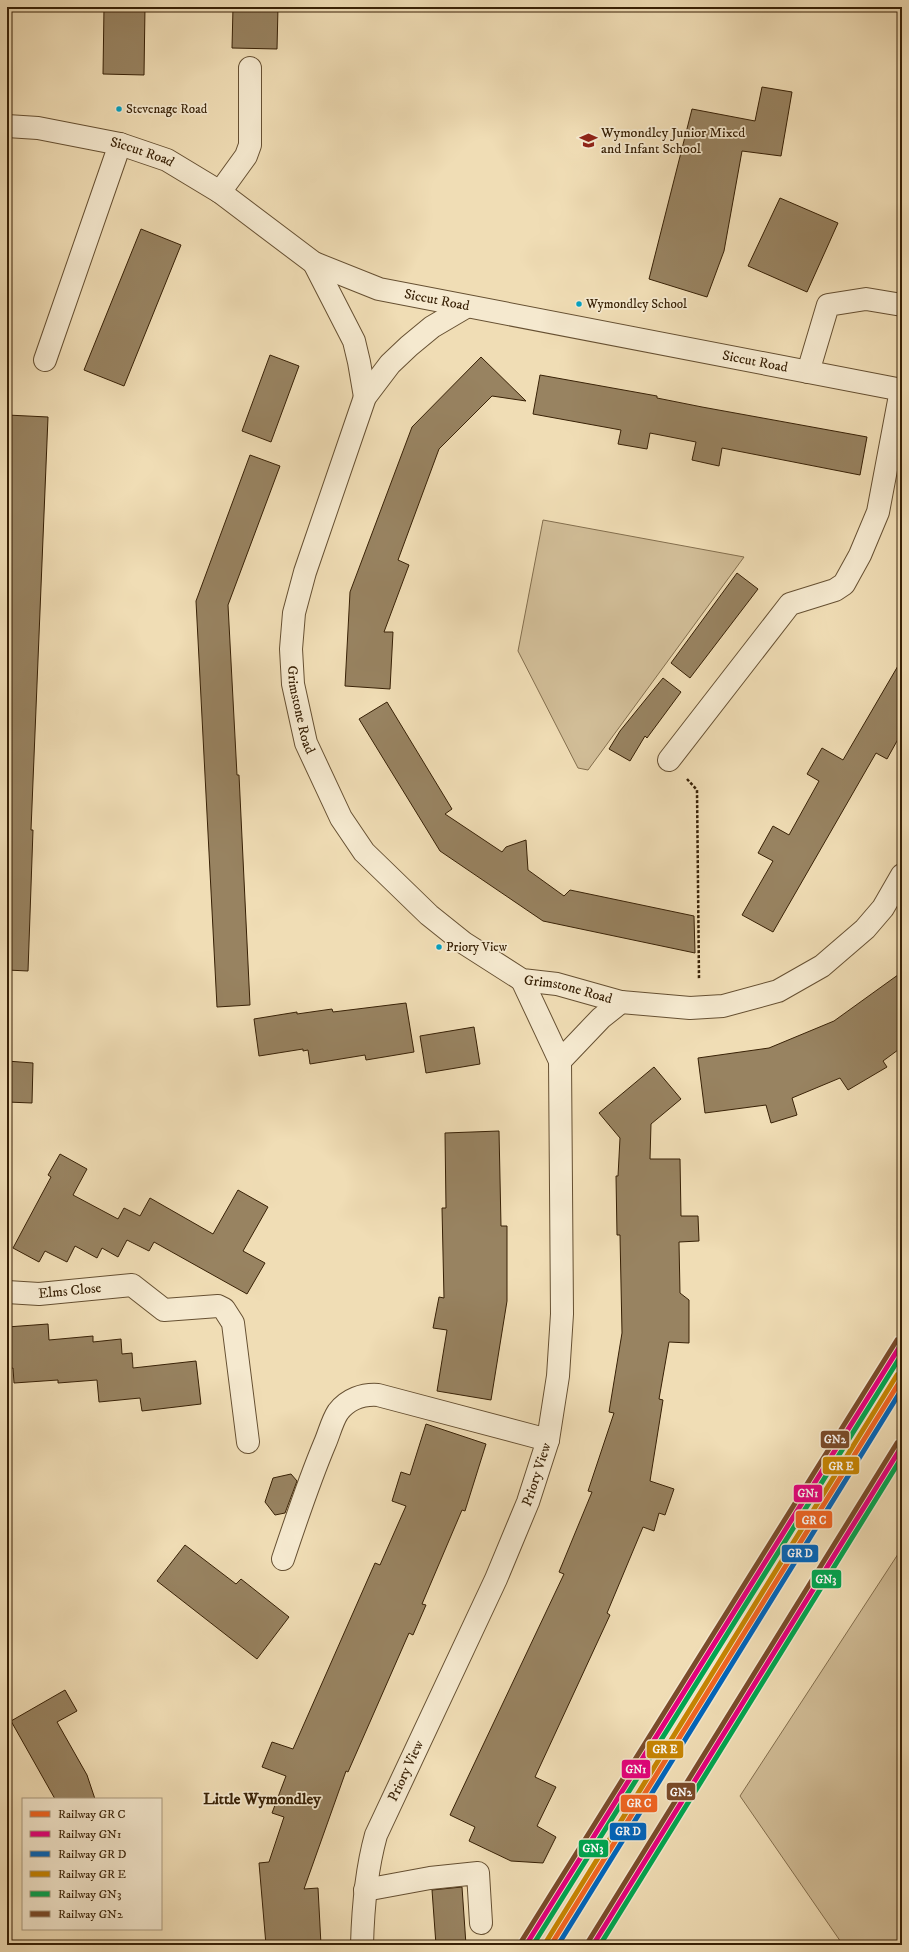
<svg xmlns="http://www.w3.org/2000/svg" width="909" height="1952" font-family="'IM FELL DW Pica',serif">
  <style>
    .green { fill: #d1bd97; stroke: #846f4e }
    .building { fill: #988361; stroke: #382106 }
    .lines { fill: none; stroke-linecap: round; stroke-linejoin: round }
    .minor-casing { stroke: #665032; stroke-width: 24 }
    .path { stroke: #382106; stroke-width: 2.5; stroke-dasharray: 3 2; stroke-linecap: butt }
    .minor { stroke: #f5e9cf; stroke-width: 22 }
    .rail-1-casing { stroke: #f5e9cf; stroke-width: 8 }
    .rail-2-casing { stroke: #f5e9cf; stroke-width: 8 }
    .rail-3-casing { stroke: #f5e9cf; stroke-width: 8 }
    .rail-4-casing { stroke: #f5e9cf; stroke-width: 8 }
    .rail-5-casing { stroke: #f5e9cf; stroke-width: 8 }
    .rail-6-casing { stroke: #f5e9cf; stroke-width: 8 }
    .rail-1 { stroke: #f26522; stroke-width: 5 }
    .rail-2 { stroke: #e5007d; stroke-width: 5 }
    .rail-3 { stroke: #0065bd; stroke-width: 5 }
    .rail-4 { stroke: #c78502; stroke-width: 5 }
    .rail-5 { stroke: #00a651; stroke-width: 5 }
    .rail-6 { stroke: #7a4b2a; stroke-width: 5 }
    .bus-dot { fill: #03a2c4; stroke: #f5e9cf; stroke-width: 1.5 }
    .labels { text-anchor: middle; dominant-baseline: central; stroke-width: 3.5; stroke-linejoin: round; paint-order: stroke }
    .bus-label { font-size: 13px; fill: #382106; stroke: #f5e9cf; text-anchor: start }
    .poi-label { font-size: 14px; fill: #382106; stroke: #f5e9cf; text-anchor: start }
    .street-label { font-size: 14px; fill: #382106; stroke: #f5e9cf }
    .quarter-label { font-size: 16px; font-weight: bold; fill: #382106; stroke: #f5e9cf }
    .line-badge { stroke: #f5e9cf; stroke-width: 1.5 }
    .badge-label { font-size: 11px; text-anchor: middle; font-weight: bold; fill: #fff }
  </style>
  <rect width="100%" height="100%" fill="#f0ddb5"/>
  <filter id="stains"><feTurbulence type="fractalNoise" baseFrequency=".005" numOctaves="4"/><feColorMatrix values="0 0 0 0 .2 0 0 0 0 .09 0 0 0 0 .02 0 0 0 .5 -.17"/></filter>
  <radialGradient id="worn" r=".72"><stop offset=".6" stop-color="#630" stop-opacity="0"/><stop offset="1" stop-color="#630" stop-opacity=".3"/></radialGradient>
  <g class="green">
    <polygon points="543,520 744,557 588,770 578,768 518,651"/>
    <polygon points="902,1548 902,1945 843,1945 740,1796"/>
  </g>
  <g class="building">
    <polygon points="104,7 145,7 144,75 103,74"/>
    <polygon points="233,7 278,7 277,49 232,48"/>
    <polygon points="762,87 792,92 781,156 742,151 724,251 707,297 649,279 692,109 755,121"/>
    <polygon points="780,198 838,223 807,292 748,266"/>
    <polygon points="141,229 181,245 124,386 84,370"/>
    <polygon points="270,355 299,366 271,442 242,431"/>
    <polygon points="481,357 526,401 492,396 439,449 398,560 409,565 384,632 393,632 390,689 345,686 350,592 412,427"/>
    <polygon points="540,375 657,396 657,398 702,407 867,437 860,475 722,448 719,466 692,460 696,442 650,433 647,449 618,444 621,430 533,414"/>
    <polygon points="7,415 48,417 31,830 33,830 28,971 7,970"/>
    <polygon points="250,455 280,466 228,605 237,775 239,775 250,1005 217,1007 196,601"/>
    <polygon points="737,573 758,589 690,678 671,663"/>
    <polygon points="902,659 902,732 887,759 876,753 773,932 742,915 773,861 758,853 773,826 789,835 819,781 807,774 822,748 843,760"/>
    <polygon points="663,678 681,692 647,738 645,736 630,761 609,749 620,731"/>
    <polygon points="387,702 452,809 445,814 502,852 506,847 526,840 528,870 564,896 570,890 694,916 695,953 543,921 440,851 359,719"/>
    <polygon points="902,972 902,1047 883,1061 887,1067 848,1090 840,1078 792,1098 797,1115 771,1123 766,1105 705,1113 698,1058 769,1048 834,1021"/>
    <polygon points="406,1003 414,1052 366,1060 365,1055 310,1064 308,1050 303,1051 303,1049 259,1056 254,1019 297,1012 297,1014 332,1009 333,1012"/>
    <polygon points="474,1027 480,1064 426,1073 420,1036"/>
    <polygon points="7,1061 33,1063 32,1103 7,1102"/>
    <polygon points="654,1067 681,1099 651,1124 650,1159 680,1159 681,1216 698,1216 699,1241 679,1242 680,1293 689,1300 689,1343 669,1342 659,1399 663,1400 650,1481 674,1489 665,1515 659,1513 654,1531 643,1527 607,1613 610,1615 535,1777 556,1787 537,1826 556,1837 543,1863 511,1861 469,1841 475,1827 450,1815 564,1574 559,1572 592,1492 588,1491 614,1413 609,1412 622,1333 620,1235 617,1235 616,1176 618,1176 620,1138 599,1113"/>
    <polygon points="499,1131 501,1226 507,1226 507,1301 491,1400 437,1391 447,1330 433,1328 439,1297 444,1298 442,1208 446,1208 445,1133"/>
    <polygon points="60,1154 87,1169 73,1195 118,1219 124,1208 140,1216 150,1198 213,1234 238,1190 268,1207 243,1251 265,1263 247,1294 154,1242 149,1251 127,1240 118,1257 102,1248 97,1258 75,1246 67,1262 45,1251 39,1262 13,1248 51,1177 48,1175"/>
    <polygon points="48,1324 49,1340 93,1336 93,1342 121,1339 122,1354 132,1353 133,1368 196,1361 201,1404 142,1411 140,1398 99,1402 97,1380 58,1383 58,1380 14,1383 13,1368 7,1369 7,1327"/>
    <polygon points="426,1424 486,1444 465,1511 462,1510 422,1604 426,1605 413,1635 409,1633 348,1772 346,1771 304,1889 318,1888 321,1945 266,1945 259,1863 269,1862 284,1817 272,1813 286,1776 262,1767 272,1742 293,1749 375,1563 380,1565 406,1506 392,1501 401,1472 410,1475"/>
    <polygon points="291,1474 297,1481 285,1513 275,1515 265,1502 273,1478"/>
    <polygon points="185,1545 236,1584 241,1579 289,1617 257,1659 157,1581"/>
    <polygon points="65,1690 77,1711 57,1722 87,1775 95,1799 55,1799 11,1721"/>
    <polygon points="462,1887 466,1945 436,1945 432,1890"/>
  </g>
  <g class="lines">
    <defs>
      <g id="minor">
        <path id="s1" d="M 7,126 L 38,128 L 120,144 L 167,160 L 220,192 L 314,263 L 379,289 L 902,390"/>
        <polyline points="220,192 246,156 250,145 250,68"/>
        <polyline points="314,263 354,341 359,362 365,397"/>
        <path id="s2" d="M 466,307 L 432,327 L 409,346 L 390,364 L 365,397 L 305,572 L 294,613 L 291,649 L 293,684 L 306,743 L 341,818 L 364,852 L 429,915 L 464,943 L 522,980 L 557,984 L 621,1002 L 690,1008 L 723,1006 L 778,991 L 822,966 L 865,929 L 883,908 L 902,875"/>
        <polyline points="45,360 120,144"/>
        <polyline points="808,372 828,305 866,299 902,305"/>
        <polyline points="669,760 790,604 835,590 844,584 860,555 878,512 901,390"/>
        <polyline points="560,1061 601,1018 621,1002"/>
        <path id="s3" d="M 7,1292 L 39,1294 L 132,1285 L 164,1310 L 218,1306 L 224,1309 L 233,1323 L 248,1442"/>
        <path d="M 283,1559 C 296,1520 309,1481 325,1443 C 329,1434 332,1421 338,1412 C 348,1399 363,1394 378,1395 L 548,1440"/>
        <polyline points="365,1890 430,1878 478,1873 481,1923"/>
        <path id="s4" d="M 362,1945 C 363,1907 366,1871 376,1835 L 496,1579 L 528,1502 L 548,1440 L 558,1376 L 562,1314 L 560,1061 L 522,980"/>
      </g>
    </defs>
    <use href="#minor" class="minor-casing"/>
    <polyline class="path" points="687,779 697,790 699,980"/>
    <use href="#minor" class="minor"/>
    <defs>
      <polyline id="rail-1" points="551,1945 902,1378"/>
      <g id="rail-2">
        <polyline points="526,1945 902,1343"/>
        <polyline points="593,1945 902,1446"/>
      </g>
      <polyline id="rail-3" points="558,1945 902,1389"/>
      <polyline id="rail-4" points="546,1942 897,1375"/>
      <g id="rail-5">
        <polyline points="533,1945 902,1354"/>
        <polyline points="600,1945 902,1457"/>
      </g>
      <g id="rail-6">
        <polyline points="521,1942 897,1340"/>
        <polyline points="588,1942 897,1443"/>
      </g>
    </defs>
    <use href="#rail-1" class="rail-1-casing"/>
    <use href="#rail-2" class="rail-2-casing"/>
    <use href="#rail-3" class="rail-3-casing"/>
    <use href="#rail-4" class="rail-4-casing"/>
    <use href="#rail-5" class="rail-5-casing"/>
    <use href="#rail-6" class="rail-6-casing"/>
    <use href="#rail-1" class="rail-1"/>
    <use href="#rail-2" class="rail-2"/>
    <use href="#rail-3" class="rail-3"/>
    <use href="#rail-4" class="rail-4"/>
    <use href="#rail-5" class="rail-5"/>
    <use href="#rail-6" class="rail-6"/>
  </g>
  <defs>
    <symbol id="school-bare" viewBox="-9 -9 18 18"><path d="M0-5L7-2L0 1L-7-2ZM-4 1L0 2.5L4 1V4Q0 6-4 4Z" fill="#8f2418" stroke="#f5e9cf" stroke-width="2.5" paint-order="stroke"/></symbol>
  </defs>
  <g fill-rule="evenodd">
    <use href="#school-bare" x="576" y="128" width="25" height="25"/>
  </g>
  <g class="bus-dot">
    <circle cx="119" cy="109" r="3.5"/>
    <circle cx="579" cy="304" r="3.5"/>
    <circle cx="439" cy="947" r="3.5"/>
  </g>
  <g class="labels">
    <g class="bus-label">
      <text x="126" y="109">Stevenage Road</text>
      <text x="586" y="304">Wymondley School</text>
      <text x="446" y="947">Priory View</text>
    </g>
    <g class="poi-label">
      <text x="601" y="133">Wymondley Junior Mixed<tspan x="601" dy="16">and Infant School</tspan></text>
    </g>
    <g class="street-label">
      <text stroke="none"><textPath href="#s1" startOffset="138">Siccut Road</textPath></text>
      <text stroke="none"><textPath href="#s1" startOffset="473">Siccut Road</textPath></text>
      <text stroke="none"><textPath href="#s1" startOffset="797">Siccut Road</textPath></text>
      <text stroke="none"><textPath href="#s2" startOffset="462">Grimstone Road</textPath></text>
      <text stroke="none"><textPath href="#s2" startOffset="871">Grimstone Road</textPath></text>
      <text stroke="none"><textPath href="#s3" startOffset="63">Elms Close</textPath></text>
      <text stroke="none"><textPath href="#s4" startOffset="506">Priory View</textPath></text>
      <text stroke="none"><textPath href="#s4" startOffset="182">Priory View</textPath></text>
    </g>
    <g class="quarter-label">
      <text x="262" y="1799">Little Wymondley</text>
    </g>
  </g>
  <g class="line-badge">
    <rect x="820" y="1430" width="30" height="19" rx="4" fill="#7a4b2a"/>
    <rect x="822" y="1456" width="38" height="19" rx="4" fill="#c78502"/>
    <rect x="793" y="1484" width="30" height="19" rx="4" fill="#e5007d"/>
    <rect x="795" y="1510" width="38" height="19" rx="4" fill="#f26522"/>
    <rect x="781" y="1544" width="38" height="19" rx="4" fill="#0065bd"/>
    <rect x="811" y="1569" width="31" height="20" rx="4" fill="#00a651"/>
    <rect x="646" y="1740" width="38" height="19" rx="4" fill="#c78502"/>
    <rect x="621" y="1759" width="30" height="20" rx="4" fill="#e5007d"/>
    <rect x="666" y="1782" width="30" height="19" rx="4" fill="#7a4b2a"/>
    <rect x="620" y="1794" width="38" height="19" rx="4" fill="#f26522"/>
    <rect x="609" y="1822" width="38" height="19" rx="4" fill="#0065bd"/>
    <rect x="578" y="1839" width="31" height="19" rx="4" fill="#00a651"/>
  </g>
  <g class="badge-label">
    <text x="835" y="1443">GN2</text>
    <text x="841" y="1470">GR E</text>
    <text x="808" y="1497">GN1</text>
    <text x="814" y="1524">GR C</text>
    <text x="800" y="1557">GR D</text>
    <text x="826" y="1583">GN3</text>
    <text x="665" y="1753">GR E</text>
    <text x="636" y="1773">GN1</text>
    <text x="681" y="1796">GN2</text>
    <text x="639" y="1807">GR C</text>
    <text x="628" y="1835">GR D</text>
    <text x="593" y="1852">GN3</text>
  </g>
  <rect width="909" height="1952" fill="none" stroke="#f0ddb5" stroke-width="24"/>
  <rect x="8" y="8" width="893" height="1936" fill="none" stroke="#382106" stroke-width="2"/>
  <rect x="12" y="12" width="885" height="1928" fill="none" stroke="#382106"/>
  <rect x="22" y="1798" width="140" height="132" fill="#f5e9cf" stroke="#a9997f"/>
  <rect x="30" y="1811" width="20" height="6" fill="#f26522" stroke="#a9997f"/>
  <text x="58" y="1818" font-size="12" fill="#382106">Railway GR C</text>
  <rect x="30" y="1831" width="20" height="6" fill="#e5007d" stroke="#a9997f"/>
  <text x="58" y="1838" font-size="12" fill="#382106">Railway GN1</text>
  <rect x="30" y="1851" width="20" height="6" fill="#0065bd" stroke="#a9997f"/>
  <text x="58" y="1858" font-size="12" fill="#382106">Railway GR D</text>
  <rect x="30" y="1871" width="20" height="6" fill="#c78502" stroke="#a9997f"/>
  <text x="58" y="1878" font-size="12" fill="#382106">Railway GR E</text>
  <rect x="30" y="1891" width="20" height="6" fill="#00a651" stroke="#a9997f"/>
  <text x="58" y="1898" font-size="12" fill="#382106">Railway GN3</text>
  <rect x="30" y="1911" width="20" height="6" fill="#7a4b2a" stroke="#a9997f"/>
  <text x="58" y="1918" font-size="12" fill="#382106">Railway GN2</text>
  <rect width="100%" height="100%" filter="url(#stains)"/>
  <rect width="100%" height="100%" fill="url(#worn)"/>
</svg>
